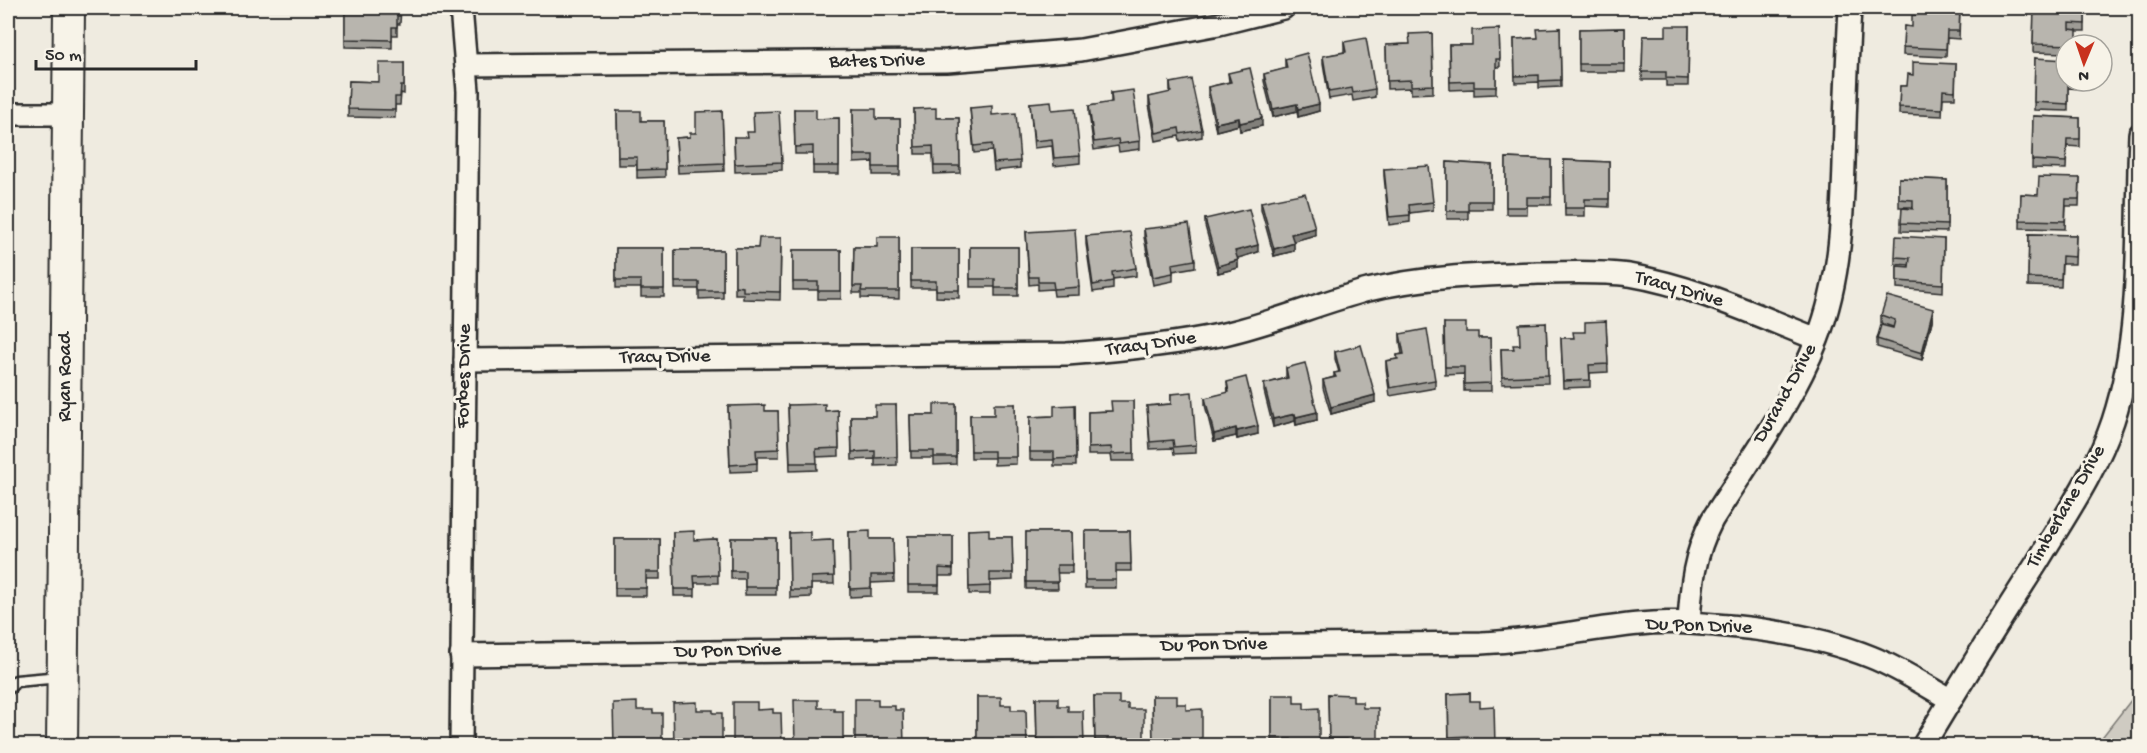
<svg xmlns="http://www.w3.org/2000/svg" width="2147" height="753" font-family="'Gochi Hand',sans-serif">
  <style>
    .green { fill: #cfcbc2; stroke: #7d7b76; stroke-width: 1.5 }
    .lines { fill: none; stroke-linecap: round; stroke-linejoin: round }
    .service-casing { stroke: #2b2b2b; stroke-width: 15 }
    .minor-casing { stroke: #2b2b2b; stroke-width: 26 }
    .secondary-casing { stroke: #2b2b2b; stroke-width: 34 }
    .service { stroke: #f7f3e8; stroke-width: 10 }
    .minor { stroke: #f7f3e8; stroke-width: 21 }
    .secondary { stroke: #f7f3e8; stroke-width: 30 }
    .wall { fill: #9e9c96; stroke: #2b2b2b; stroke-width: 1.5 }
    .shaded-wall { fill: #817f7a; stroke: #2b2b2b; stroke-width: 1.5 }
    .building { fill: #b8b5ae; stroke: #2b2b2b; stroke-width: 1.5 }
    .labels { text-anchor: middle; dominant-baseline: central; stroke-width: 6; stroke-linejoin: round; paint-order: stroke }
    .street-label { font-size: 20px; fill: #2b2b2b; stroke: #f7f3e8 }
  </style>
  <rect width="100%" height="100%" fill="#efebe0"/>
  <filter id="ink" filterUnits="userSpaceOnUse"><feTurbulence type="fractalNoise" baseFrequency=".0167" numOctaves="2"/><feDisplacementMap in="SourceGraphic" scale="12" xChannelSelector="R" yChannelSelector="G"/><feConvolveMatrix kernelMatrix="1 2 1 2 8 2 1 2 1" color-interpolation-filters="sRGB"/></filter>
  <g filter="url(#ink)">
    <polygon class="green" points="2139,690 2139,745 2096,745"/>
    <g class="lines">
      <defs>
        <polyline id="service" points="8,689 16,681 60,677"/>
        <g id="minor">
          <polyline points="466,65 947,61 1081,50 1219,24 1283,8"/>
          <polyline points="8,114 67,114"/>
          <path d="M 465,360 L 1067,354 C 1120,350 1173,345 1224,334 C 1273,323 1319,303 1368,290 C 1427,276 1478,275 1538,273 C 1568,273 1599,271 1629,275 C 1694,286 1756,315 1817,339"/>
          <path d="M 1689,623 C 1691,585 1694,555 1712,520 C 1747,464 1793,402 1817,340 C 1844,272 1843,198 1845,125 C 1846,86 1848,47 1850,8"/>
          <path d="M 461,655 L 1481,643 C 1534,641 1586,629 1639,624 C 1665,621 1690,623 1716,625 C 1769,629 1821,637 1871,657 C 1899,668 1925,685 1951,700"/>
          <polyline points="461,746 468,91 461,8"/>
          <path d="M 1923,746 C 1960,684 1999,622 2038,561 C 2065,516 2096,472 2113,421 C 2143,330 2136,229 2140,134"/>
        </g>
        <polyline id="secondary" points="62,746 69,8"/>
      </defs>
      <use href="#service" class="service-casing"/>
      <use href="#minor" class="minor-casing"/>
      <use href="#secondary" class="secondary-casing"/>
      <use href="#service" class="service"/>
      <use href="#minor" class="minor"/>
      <use href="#secondary" class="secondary"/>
    </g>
    <g class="wall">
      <polygon points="401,8 400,24 397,24 397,35 392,35 392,48 345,47 345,11 375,12"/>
      <polygon points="1960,8 1959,39 1947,38 1946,57 1903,55 1904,26 1912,27 1917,15"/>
      <polygon points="2034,8 2085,8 2085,31 2077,31 2066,45 2066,53 2033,52"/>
      <polygon points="1689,26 1688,86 1666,86 1666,80 1642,80 1643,36 1666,36"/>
      <polygon points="1560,28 1561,87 1539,88 1539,82 1515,83 1514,39 1537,38"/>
      <polygon points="1625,28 1625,72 1579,72 1579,29"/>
      <polygon points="1499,29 1500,67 1496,67 1496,94 1474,95 1474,89 1450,90 1449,45 1472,45"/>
      <polygon points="1432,33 1433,93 1411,94 1411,88 1387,89 1386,45 1409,44"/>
      <polygon points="1344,42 1375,89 1375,97 1353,101 1352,95 1329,99 1323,63 1323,56 1344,52"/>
      <polygon points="2035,58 2082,81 2082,89 2068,88 2068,111 2034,110"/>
      <polygon points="1285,59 1319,111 1298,117 1297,111 1273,117 1264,81 1264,74 1285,69"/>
      <polygon points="404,63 404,94 401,93 400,105 395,105 395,118 348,117 349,81 379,82"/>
      <polygon points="1956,64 1955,98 1943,98 1942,116 1899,114 1900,86 1907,86 1913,75"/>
      <polygon points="1228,73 1262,126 1240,131 1239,125 1216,131 1208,95 1208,87 1229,82"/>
      <polygon points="1170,83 1202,130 1202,137 1180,141 1179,136 1156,141 1149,105 1149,97 1170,93"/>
      <polygon points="1111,93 1140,141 1140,149 1119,152 1118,146 1094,150 1089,113 1089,106 1111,103"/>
      <polygon points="1030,103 1052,110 1080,156 1080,163 1054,166 1052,146 1034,148"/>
      <polygon points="970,108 992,115 1020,161 1020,168 994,171 992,151 974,153"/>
      <polygon points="794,109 816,119 839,118 839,174 813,174 813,154 795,154"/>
      <polygon points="853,109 876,119 900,119 900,175 873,175 873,162 854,163"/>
      <polygon points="914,109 936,118 959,118 960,173 934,174 933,154 915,154"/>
      <polygon points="617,111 641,121 664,121 665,177 637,178 637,165 618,165"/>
      <polygon points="722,111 724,171 678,173 676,138 690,137"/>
      <polygon points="2033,116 2080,118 2080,147 2067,146 2066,169 2032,168"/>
      <polygon points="734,137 782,162 782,170 735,172"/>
      <polygon points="1506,158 1551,160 1551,205 1527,205 1527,214 1506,214"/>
      <polygon points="1564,160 1609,162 1609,207 1585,206 1585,216 1565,216"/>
      <polygon points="1447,162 1492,165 1492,209 1468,209 1468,219 1447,219"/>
      <polygon points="1384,169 1433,202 1433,210 1410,213 1410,222 1389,225 1384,176"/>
      <polygon points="1899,178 1947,180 1947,232 1901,231 1902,208 1913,209 1913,207 1899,207"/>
      <polygon points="2080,178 2079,206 2066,206 2065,229 2020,228 2021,194 2038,195"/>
      <polygon points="1261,202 1315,235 1293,241 1294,251 1274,256 1261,209"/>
      <polygon points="1205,219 1258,252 1237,258 1238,268 1218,273 1205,226"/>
      <polygon points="1144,229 1195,260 1195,267 1173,271 1173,281 1153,285 1144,237"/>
      <polygon points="1026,232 1079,287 1079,295 1054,296 1053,289 1038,290 1038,284 1029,285"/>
      <polygon points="2029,234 2076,235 2075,264 2062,264 2061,287 2028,286"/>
      <polygon points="1086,236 1136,268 1136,276 1113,279 1113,289 1093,292 1086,244"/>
      <polygon points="899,237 899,299 861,298 861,293 853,293 854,247 877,247"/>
      <polygon points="781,238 780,300 743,299 743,294 735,294 735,248 758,248"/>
      <polygon points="1944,239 1943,292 1897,288 1897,266 1909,267 1909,265 1895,264 1895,257"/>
      <polygon points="970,247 1018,247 1018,296 995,296 995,287 970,287"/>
      <polygon points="616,248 664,248 664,297 641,297 641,288 616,288"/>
      <polygon points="911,249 959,249 959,298 936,297 936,288 911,288"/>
      <polygon points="675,250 723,250 723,298 699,299 699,289 675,289"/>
      <polygon points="793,250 841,250 841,299 818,299 818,290 793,290"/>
      <polygon points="1881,315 1933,317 1922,360 1877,347 1877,339 1893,328 1893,327 1881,323"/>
      <polygon points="1606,321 1608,372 1590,373 1590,387 1563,388 1561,338 1574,338"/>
      <polygon points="1444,323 1478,338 1490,338 1491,391 1464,391 1464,374 1445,375"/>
      <polygon points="1546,323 1548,383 1502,384 1501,349 1513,349"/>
      <polygon points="1400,334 1435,380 1435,388 1390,396 1386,368 1386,361 1397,359 1397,355 1402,354 1400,341"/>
      <polygon points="1335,352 1375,402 1331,414 1323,388 1323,380 1334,377 1334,373 1339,372 1335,359"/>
      <polygon points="1286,368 1317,420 1296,425 1295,421 1273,427 1264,391 1264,384 1286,378"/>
      <polygon points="1227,382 1258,434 1237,439 1236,436 1214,441 1205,405 1205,398 1228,393"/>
      <polygon points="1171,394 1196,445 1196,453 1174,454 1173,448 1150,449 1147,406 1171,404"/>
      <polygon points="1133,401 1134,461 1112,461 1111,455 1088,455 1088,412 1112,411"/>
      <polygon points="956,404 956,464 934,465 934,458 911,458 910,415 934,415"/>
      <polygon points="1015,404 1016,464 994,465 994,458 971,458 970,415 994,415"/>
      <polygon points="788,405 825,411 838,410 839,456 816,457 817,470 790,471"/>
      <polygon points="896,405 897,465 875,466 875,459 852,460 851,416 875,416"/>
      <polygon points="1075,405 1076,466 1054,466 1054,460 1030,460 1030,417 1054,416"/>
      <polygon points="728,406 765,411 778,411 779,457 757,457 757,471 730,472"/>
      <polygon points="968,530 989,537 1012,537 1013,580 990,581 990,594 969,594"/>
      <polygon points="1085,531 1130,531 1131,571 1116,571 1116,588 1085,588"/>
      <polygon points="673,532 694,540 717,539 718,583 695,583 695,596 674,596"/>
      <polygon points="849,532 870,539 893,539 894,582 871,583 871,596 850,597"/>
      <polygon points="1026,532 1071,532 1072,573 1057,573 1058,589 1026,589"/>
      <polygon points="789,533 810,541 833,540 834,584 811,584 811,597 790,598"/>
      <polygon points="908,536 953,536 953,576 939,576 939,592 908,592"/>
      <polygon points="731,538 776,538 776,595 745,595 745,579 731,579"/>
      <polygon points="615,539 660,539 660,579 646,579 646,596 615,596"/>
      <polygon points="1470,693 1468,744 1449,745 1448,694"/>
      <polygon points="1328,694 1353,702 1378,746 1329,746"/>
      <polygon points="1272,695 1294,703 1304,709 1319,746 1272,746"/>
      <polygon points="1094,696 1119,704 1128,709 1144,746 1095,746"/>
      <polygon points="1152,696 1186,710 1202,746 1153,746"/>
      <polygon points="977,697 1001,705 1011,710 1027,746 977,746"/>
      <polygon points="1036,698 1058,706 1068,711 1084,746 1037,746"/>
    </g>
    <g class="shaded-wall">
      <polygon points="1297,104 1297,111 1273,117 1273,109"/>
      <polygon points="1319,104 1319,111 1298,117 1298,109"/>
      <polygon points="1239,118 1239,125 1216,131 1216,123"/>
      <polygon points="1262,118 1262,126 1240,131 1240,123"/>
      <polygon points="1315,228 1315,235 1291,242 1291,234"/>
      <polygon points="1294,243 1294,251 1274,256 1274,249"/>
      <polygon points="1258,245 1258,252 1235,259 1235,251"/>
      <polygon points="1238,260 1238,268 1218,273 1218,266"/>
      <polygon points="1933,309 1933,317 1922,360 1922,353"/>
      <polygon points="1375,395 1375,402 1331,414 1331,407"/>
      <polygon points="1317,412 1317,420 1296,425 1296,417"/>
      <polygon points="1295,414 1295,421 1273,427 1273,419"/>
      <polygon points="1258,426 1258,434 1237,439 1237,431"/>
      <polygon points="1236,428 1236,436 1214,441 1214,434"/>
    </g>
    <g class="building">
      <polygon points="375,8 401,8 400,16 397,16 397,27 392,27 392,40 345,39 345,11 375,12"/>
      <polygon points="1918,8 1960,8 1959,31 1947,31 1946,49 1903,47 1904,26 1912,27 1912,15 1917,15"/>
      <polygon points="2034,8 2085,8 2085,24 2070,23 2070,29 2077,30 2077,45 2033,44"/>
      <polygon points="1666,26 1689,26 1688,79 1666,78 1666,72 1642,72 1643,36 1666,36"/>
      <polygon points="1560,28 1561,80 1539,81 1539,75 1515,76 1514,39 1538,38 1537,29"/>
      <polygon points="1625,28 1625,64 1579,64 1579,29"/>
      <polygon points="1499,29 1500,59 1496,59 1496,87 1474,87 1474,81 1450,82 1449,45 1472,45 1472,30"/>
      <polygon points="1432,33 1433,85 1411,86 1411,80 1387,81 1386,45 1410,44 1409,34"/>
      <polygon points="1366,38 1375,89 1353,93 1352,88 1329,92 1323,56 1346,52 1344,42"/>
      <polygon points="1307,53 1319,104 1298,109 1297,104 1273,109 1264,74 1287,68 1285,59"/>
      <polygon points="2035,58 2066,60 2066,81 2068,81 2068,104 2034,102"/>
      <polygon points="1913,62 1956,64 1955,91 1943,90 1942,109 1899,107 1900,86 1907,86 1908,74 1913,75"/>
      <polygon points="379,63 404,63 404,86 401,86 400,97 395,97 395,110 348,109 349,81 379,82"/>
      <polygon points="1250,68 1262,118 1240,123 1239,118 1216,123 1208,87 1231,82 1228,73"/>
      <polygon points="1191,79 1202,130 1180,134 1179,128 1156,133 1149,97 1171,92 1170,83"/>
      <polygon points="1133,90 1140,141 1119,144 1118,139 1094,142 1089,106 1112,102 1111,93"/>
      <polygon points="1051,101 1052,110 1075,108 1080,156 1054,158 1052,139 1034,141 1030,103"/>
      <polygon points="992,106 992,115 1016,113 1020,161 994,163 992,144 974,146 970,108"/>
      <polygon points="936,108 936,118 959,118 960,166 934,166 933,146 915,147 914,109"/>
      <polygon points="794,109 816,109 816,119 839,118 839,166 813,166 813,146 795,147"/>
      <polygon points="853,109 876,109 876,119 900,119 900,167 873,167 873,155 854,155"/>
      <polygon points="617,111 641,111 641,121 664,121 665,169 637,170 637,157 618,157"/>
      <polygon points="722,111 724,163 678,165 676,138 690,137 690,133 696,133 696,112"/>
      <polygon points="779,111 782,162 735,164 734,137 748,137 747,132 754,132 753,112"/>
      <polygon points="2033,116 2080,118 2080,139 2067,139 2066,162 2032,160"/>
      <polygon points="1506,158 1551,160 1551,197 1527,197 1527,207 1506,207"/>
      <polygon points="1564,160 1609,162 1609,199 1585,199 1585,208 1565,208"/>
      <polygon points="1447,162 1492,165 1492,201 1468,201 1468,211 1447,211"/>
      <polygon points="1429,166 1433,202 1409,205 1410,215 1389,217 1384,169"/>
      <polygon points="2039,177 2080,178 2079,199 2066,199 2065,221 2020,220 2021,194 2038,195"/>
      <polygon points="1899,178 1947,180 1947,225 1901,223 1902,208 1913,209 1913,200 1899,199"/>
      <polygon points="1305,193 1315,228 1291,234 1294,243 1274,249 1261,202"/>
      <polygon points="1249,209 1258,245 1235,251 1238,260 1218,266 1205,219"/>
      <polygon points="1189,224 1195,260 1172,264 1173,273 1153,277 1144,229"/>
      <polygon points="1075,229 1079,287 1054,289 1053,282 1038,282 1038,277 1029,277 1026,232"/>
      <polygon points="1130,232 1136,268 1112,272 1113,281 1093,285 1086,236"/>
      <polygon points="2029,234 2076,235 2075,257 2062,256 2061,279 2028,278"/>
      <polygon points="1896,236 1944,239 1943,284 1897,281 1897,266 1909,267 1910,258 1895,257"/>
      <polygon points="877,237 899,237 899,291 861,291 862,286 853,286 854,247 877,247"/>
      <polygon points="759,238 781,238 780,292 743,291 743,287 735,286 735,248 758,248"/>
      <polygon points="970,247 1018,247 1018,288 995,288 995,279 970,279"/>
      <polygon points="616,248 664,248 664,289 641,289 641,280 616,280"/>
      <polygon points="911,249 959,249 959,290 936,290 936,281 911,281"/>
      <polygon points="675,250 723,250 723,291 699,291 699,282 675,282"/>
      <polygon points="793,250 841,250 841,291 818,291 818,282 793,282"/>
      <polygon points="1887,296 1933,309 1922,353 1877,339 1881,325 1893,328 1895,320 1881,315"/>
      <polygon points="1606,321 1608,364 1589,365 1590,380 1563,381 1561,338 1574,338 1573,332 1585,332 1585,322"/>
      <polygon points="1444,323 1466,323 1466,332 1478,332 1478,338 1490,338 1491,383 1464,384 1464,367 1445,367"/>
      <polygon points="1546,323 1548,375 1502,377 1501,349 1514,349 1513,345 1520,345 1519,324"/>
      <polygon points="1427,329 1435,380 1390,388 1386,361 1398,359 1397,355 1404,354 1400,334"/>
      <polygon points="1361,345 1375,395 1331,407 1323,380 1336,377 1334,373 1340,372 1335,352"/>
      <polygon points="1305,363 1317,412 1296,417 1295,414 1273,419 1264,384 1288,378 1286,368"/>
      <polygon points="1246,377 1258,426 1237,431 1236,428 1214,434 1205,398 1229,392 1227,382"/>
      <polygon points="1192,392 1196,445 1174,447 1173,440 1150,442 1147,406 1171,404 1171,394"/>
      <polygon points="1111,401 1133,401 1134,453 1112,454 1111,447 1088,448 1088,412 1112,411"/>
      <polygon points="825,404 825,411 838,410 839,448 816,449 817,463 790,463 788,405"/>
      <polygon points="934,404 956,404 956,457 934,457 934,451 911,451 910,415 934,415"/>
      <polygon points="994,404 1015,404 1016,457 994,457 994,451 971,451 970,415 994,415"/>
      <polygon points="765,405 765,411 778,411 779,449 756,450 757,463 730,465 728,406"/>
      <polygon points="875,405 896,405 897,457 875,458 875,451 852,452 851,416 875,416"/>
      <polygon points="1075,405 1076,458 1054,459 1054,452 1030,452 1030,417 1054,416 1054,406"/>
      <polygon points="989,529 989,537 1012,537 1013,573 990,573 990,586 969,587 968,530"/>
      <polygon points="694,531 694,540 717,539 718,575 694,576 695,589 674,589 673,532"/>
      <polygon points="870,531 870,539 893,539 894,575 871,575 871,588 850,589 849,532"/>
      <polygon points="1085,531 1130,531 1131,564 1116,564 1116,580 1085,580"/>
      <polygon points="810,532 810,541 833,540 834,576 811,577 811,590 790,590 789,533"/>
      <polygon points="1026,532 1071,532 1072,565 1057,565 1058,582 1026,582"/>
      <polygon points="908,536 953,536 953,569 939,568 939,585 908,585"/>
      <polygon points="731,538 776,538 776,587 745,587 745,571 731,571"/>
      <polygon points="615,539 660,539 660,572 646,572 646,588 615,588"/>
      <polygon points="1470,693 1470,701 1480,701 1480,707 1494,706 1495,746 1468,746 1468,736 1449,737 1448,694"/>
      <polygon points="1328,694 1353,695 1353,702 1362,702 1363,708 1378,708 1378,746 1347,746 1347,739 1329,739"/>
      <polygon points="1272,695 1294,695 1294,703 1304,703 1304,709 1319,708 1319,746 1291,746 1291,739 1272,739"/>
      <polygon points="1094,696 1119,696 1119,704 1128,704 1128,709 1144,709 1144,746 1113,746 1113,740 1095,740"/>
      <polygon points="1152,696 1177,696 1177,704 1186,704 1186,710 1202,709 1202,746 1171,746 1171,740 1153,741"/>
      <polygon points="977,697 1001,697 1001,705 1011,705 1011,710 1026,710 1027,746 996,746 996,741 977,742"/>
      <polygon points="1036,698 1058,698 1058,706 1068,706 1068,711 1083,711 1084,746 1055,746 1055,740 1037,740"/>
      <polygon points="855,699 878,699 878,706 895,706 895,710 903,710 904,746 855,746"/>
      <polygon points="794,700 818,700 818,708 834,708 834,711 843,711 843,746 795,746"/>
      <polygon points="637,702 637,710 653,710 653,713 662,713 662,746 614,746 613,703"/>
      <polygon points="697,702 697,710 713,710 713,713 722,713 722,746 674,746 673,703"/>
      <polygon points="733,702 757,702 757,710 773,709 773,713 781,713 782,746 733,746"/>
    </g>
  </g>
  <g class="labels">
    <g class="street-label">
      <text transform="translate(877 62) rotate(-1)">Bates Drive</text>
      <text transform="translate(1679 290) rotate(16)">Tracy Drive</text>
      <text transform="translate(1151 345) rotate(-8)">Tracy Drive</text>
      <text transform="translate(665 358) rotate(-1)">Tracy Drive</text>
      <text transform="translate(465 376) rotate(-89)">Forbes Drive</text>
      <text transform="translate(66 377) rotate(-90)">Ryan Road</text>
      <text transform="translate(1786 394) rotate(-61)">Durand Drive</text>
      <text transform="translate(2067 507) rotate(-60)">Timberlane Drive</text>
      <text transform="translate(1699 627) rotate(2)">Du Pon Drive</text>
      <text transform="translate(1214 646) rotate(-1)">Du Pon Drive</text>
      <text transform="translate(728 652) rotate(-1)">Du Pon Drive</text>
    </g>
  </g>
  <rect width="2147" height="753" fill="none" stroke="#f7f3e8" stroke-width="30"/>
  <rect x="15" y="15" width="2117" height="723" fill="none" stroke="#2b2b2b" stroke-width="2" filter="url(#ink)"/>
  <g transform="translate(2084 63) rotate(182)"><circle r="28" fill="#f7f3e8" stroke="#a5a39c" stroke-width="1.5"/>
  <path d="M0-4.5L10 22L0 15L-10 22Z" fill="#c8321e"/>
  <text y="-9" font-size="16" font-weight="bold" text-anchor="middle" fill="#2b2b2b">N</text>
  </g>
  <path d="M36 60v9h160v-9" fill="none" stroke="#2b2b2b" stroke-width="3"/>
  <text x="45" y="60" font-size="18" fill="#2b2b2b" stroke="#f7f3e8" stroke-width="4.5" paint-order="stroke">50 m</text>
</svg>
